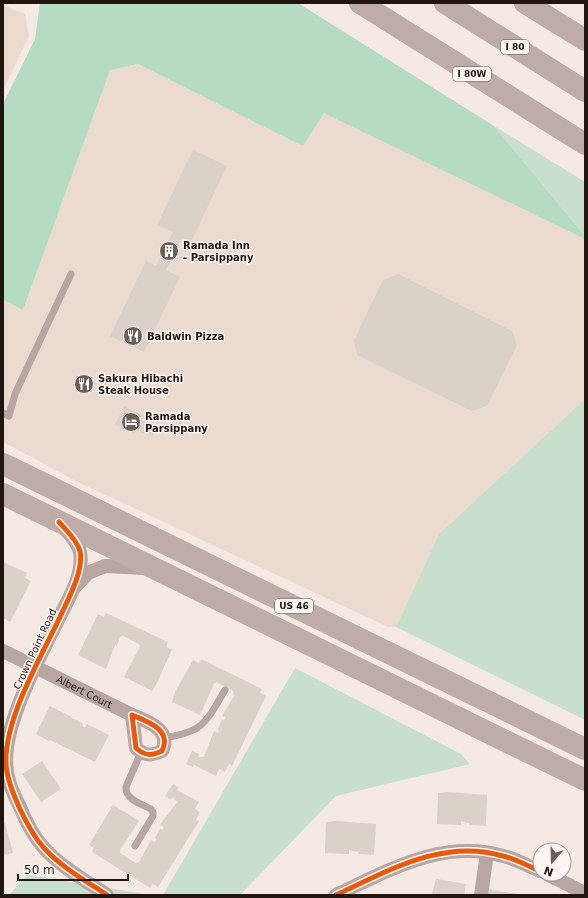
<svg xmlns="http://www.w3.org/2000/svg" width="588" height="898" font-family="'DejaVu Sans',sans-serif">
  <style>
    .commercial { fill: #ebdad0 }
    .green { fill: #c7dfcc }
    .forest { fill: #b6dbc3 }
    .building { fill: #dad1c9 }
    .lines { fill: none; stroke-linecap: round; stroke-linejoin: round }
    .lane { stroke: #b8a6a2; stroke-width: 7 }
    .street { stroke: #b8a6a2; stroke-width: 14 }
    .highway { stroke: #bdaca7; stroke-width: 22 }
    .cycleway-casing { stroke: #fdf6f3; stroke-width: 8 }
    .cycleway { stroke: #e8590c; stroke-width: 5 }
    .labels { text-anchor: middle; dominant-baseline: central; stroke-width: 3; stroke-linejoin: round; paint-order: stroke }
    .shield { fill: #fdf6f3; stroke: #635854; stroke-width: 1 }
    .shield-label { font-size: 9px; font-weight: bold; fill: #211510 }
    .poi-label { font-size: 10px; font-weight: bold; fill: #211510; stroke: #fdf6f3; text-anchor: start }
    .street-label { font-size: 10px; fill: #211510; stroke: #fdf6f3 }
  </style>
  <rect width="100%" height="100%" fill="#f4e9e3"/>
  <g class="commercial">
    <polygon points="3,5 25,14 29,36 3,90"/>
    <polygon points="138,64 303,146 324,112 585,239 585,399 439,534 396,627 388,627 74,480 3,442 3,300 23,310 110,70"/>
  </g>
  <g class="green">
    <polygon points="494,126 585,182 585,236"/>
    <polygon points="585,399 585,720 396,627 439,534"/>
    <polygon points="295,668 461,754 470,764 336,796 240,895 163,895"/>
    <polygon points="27,875 151,895 9,895"/>
  </g>
  <polygon class="forest" points="40,3 298,3 494,126 585,236 585,239 324,113 303,146 138,64 110,70 23,310 3,300 3,104 35,39"/>
  <g class="building">
    <polygon points="193,150 227,166 191,242 182,238 166,270 180,277 144,352 110,336 146,261 156,266 173,232 157,225"/>
    <polygon points="398,274 512,331 517,345 487,406 472,411 357,355 354,340 383,280"/>
    <polygon points="124,406 143,415 140,420 157,427 152,437 136,430 134,433 115,425"/>
    <polygon points="3,562 27,573 25,578 31,581 10,622 3,618"/>
    <polygon points="106,613 168,642 166,647 172,649 157,683 152,691 124,677 140,647 139,644 123,636 120,637 117,646 115,645 106,669 78,655 98,614 104,617"/>
    <polygon points="201,659 262,689 260,693 266,696 232,766 229,764 225,772 219,769 216,776 194,765 193,767 186,764 192,751 199,754 198,757 204,757 214,731 218,733 219,730 218,729 222,719 224,720 226,717 222,716 234,696 233,691 217,682 214,684 200,715 172,702 175,692 193,660 199,663"/>
    <polygon points="50,706 72,717 71,718 77,720 83,724 82,726 85,728 87,724 109,735 95,762 50,740 49,741 36,734"/>
    <polygon points="42,761 61,789 41,802 22,774"/>
    <polygon points="173,784 179,788 177,790 199,802 195,809 200,812 196,820 199,821 158,887 152,884 150,888 92,852 94,848 89,845 113,805 139,821 120,850 120,853 136,863 139,862 151,840 155,842 156,839 155,838 160,829 162,830 164,827 160,825 177,802 173,797 171,800 165,796"/>
    <polygon points="448,792 487,795 486,826 469,825 469,823 461,821 461,825 437,824 438,793"/>
    <polygon points="336,821 376,824 374,855 358,854 358,852 349,850 349,854 325,853 326,822"/>
    <polygon points="5,823 13,853 3,855 3,824"/>
    <polygon points="436,879 466,884 464,895 433,895 432,893"/>
    <polygon points="487,889 518,894 518,895 486,895"/>
  </g>
  <g class="lines">
    <g class="lane">
      <polyline points="3,413 9,416 15,394 71,274"/>
      <path d="M 164,738 C 204,731 205,724 225,690"/>
      <path d="M 135,846 L 153,816 L 153,812 L 151,809 C 141,804 125,799 126,787 L 141,752"/>
    </g>
    <g class="street">
      <path d="M 63,527 C 69,534 78,542 80,552 C 84,571 71,595 62,612 C 43,652 4,720 6,764 C 7,780 13,793 20,807 C 26,822 33,836 44,848 C 61,867 86,881 107,895"/>
      <polyline points="75,587 88,573 105,566 144,568"/>
      <path id="s1" d="M 3,651 L 132,715"/>
      <path d="M 132,715 C 149,722 172,730 162,751 C 151,756 145,756 136,748 Z"/>
      <polyline points="547,874 585,893"/>
      <path d="M 336,895 C 388,871 443,838 503,856 C 516,859 528,866 540,871"/>
      <polyline points="481,895 487,853"/>
    </g>
    <g class="highway">
      <polyline points="360,3 585,144"/>
      <polyline points="445,3 585,91"/>
      <polyline points="525,3 585,40"/>
      <polyline points="3,464 585,749"/>
      <polyline points="3,494 585,780"/>
    </g>
    <defs>
      <g id="cycleway">
        <path d="M 59,522 C 66,530 77,540 80,551 C 84,571 68,599 60,617 C 41,657 4,719 6,764 C 7,779 13,793 19,807 C 26,822 33,836 44,848 C 61,867 86,881 107,895"/>
        <path d="M 132,715 C 149,722 172,730 162,751 C 151,756 145,756 136,748 Z"/>
        <path d="M 336,895 C 388,871 443,838 503,856 C 516,859 528,866 540,871"/>
      </g>
    </defs>
    <use href="#cycleway" class="cycleway-casing"/>
    <use href="#cycleway" class="cycleway"/>
  </g>
  <defs>
    <symbol id="building-disc" viewBox="-11 -11 22 22"><circle r="9.5" fill="#6b5f5a" stroke="#fdf6f3"/><path d="M-4-6H4V6H1V3H-1V6H-4ZM-2.5-4.3h1.7v1.8h-1.7ZM.8-4.3h1.7v1.8H.8ZM-2.5-1h1.7V.8h-1.7ZM.8-1h1.7V.8H.8Z" fill="#fff"/></symbol>
    <symbol id="restaurant-disc" viewBox="-11 -11 22 22"><circle r="9.5" fill="#6b5f5a" stroke="#fdf6f3"/><path d="M-5-6h1v4h1v-4h1v4h1v-4h1v5L-1.5 .5V6h-2V.5L-5-1ZM5-6V6H3V1.5H1.5Q1.5-4 5-6Z" fill="#fff"/></symbol>
    <symbol id="hotel-disc" viewBox="-11 -11 22 22"><circle r="9.5" fill="#6b5f5a" stroke="#fdf6f3"/><path d="M-6-4.5h1.5V1H6V5H4.5V3h-9V5H-6ZM-4 0a1.8 1.8 0 1 1 3.6 0ZM.5 0V-2.5h3Q6-2.5 6 0Z" fill="#fff"/></symbol>
  </defs>
  <g fill-rule="evenodd">
    <use href="#building-disc" x="158" y="240" width="22" height="22"/>
    <use href="#restaurant-disc" x="122" y="325" width="22" height="22"/>
    <use href="#restaurant-disc" x="73" y="373" width="22" height="22"/>
    <use href="#hotel-disc" x="120" y="411" width="22" height="22"/>
  </g>
  <g class="labels">
    <g class="shield">
      <rect x="501" y="40" width="28" height="14" rx="3"/>
      <rect x="453" y="67" width="38" height="14" rx="3"/>
      <rect x="275" y="599" width="38" height="14" rx="3"/>
    </g>
    <g class="shield-label">
      <text x="515" y="47">I 80</text>
      <text x="472" y="74">I 80W</text>
      <text x="294" y="606">US 46</text>
    </g>
    <g class="poi-label">
      <text x="183" y="245">Ramada Inn<tspan x="183" dy="12">- Parsippany</tspan></text>
      <text x="147" y="336">Baldwin Pizza</text>
      <text x="98" y="378">Sakura Hibachi<tspan x="98" dy="12">Steak House</tspan></text>
      <text x="145" y="416">Ramada<tspan x="145" dy="12">Parsippany</tspan></text>
    </g>
    <g class="street-label">
      <text transform="translate(35 649) rotate(-65)">Crown Point Road</text>
      <text stroke="none"><textPath href="#s1" startOffset="91">Albert Court</textPath></text>
    </g>
  </g>
  <rect width="588" height="898" fill="none" stroke="#211510" stroke-width="8"/>
  <g transform="translate(552 862) rotate(200)"><circle r="19" fill="#fdf6f3" stroke="#a59c98"/>
  <path d="M0-3L7 15L0 10L-7 15Z" fill="#6b5f5a"/>
  <text y="-6" font-size="11" font-weight="bold" text-anchor="middle" fill="#211510">N</text>
  </g>
  <path d="M18 874v6h110v-6" fill="none" stroke="#211510" stroke-width="2"/>
  <text x="24" y="874" font-size="12" fill="#211510" stroke="#fdf6f3" stroke-width="3" paint-order="stroke">50 m</text>
</svg>
